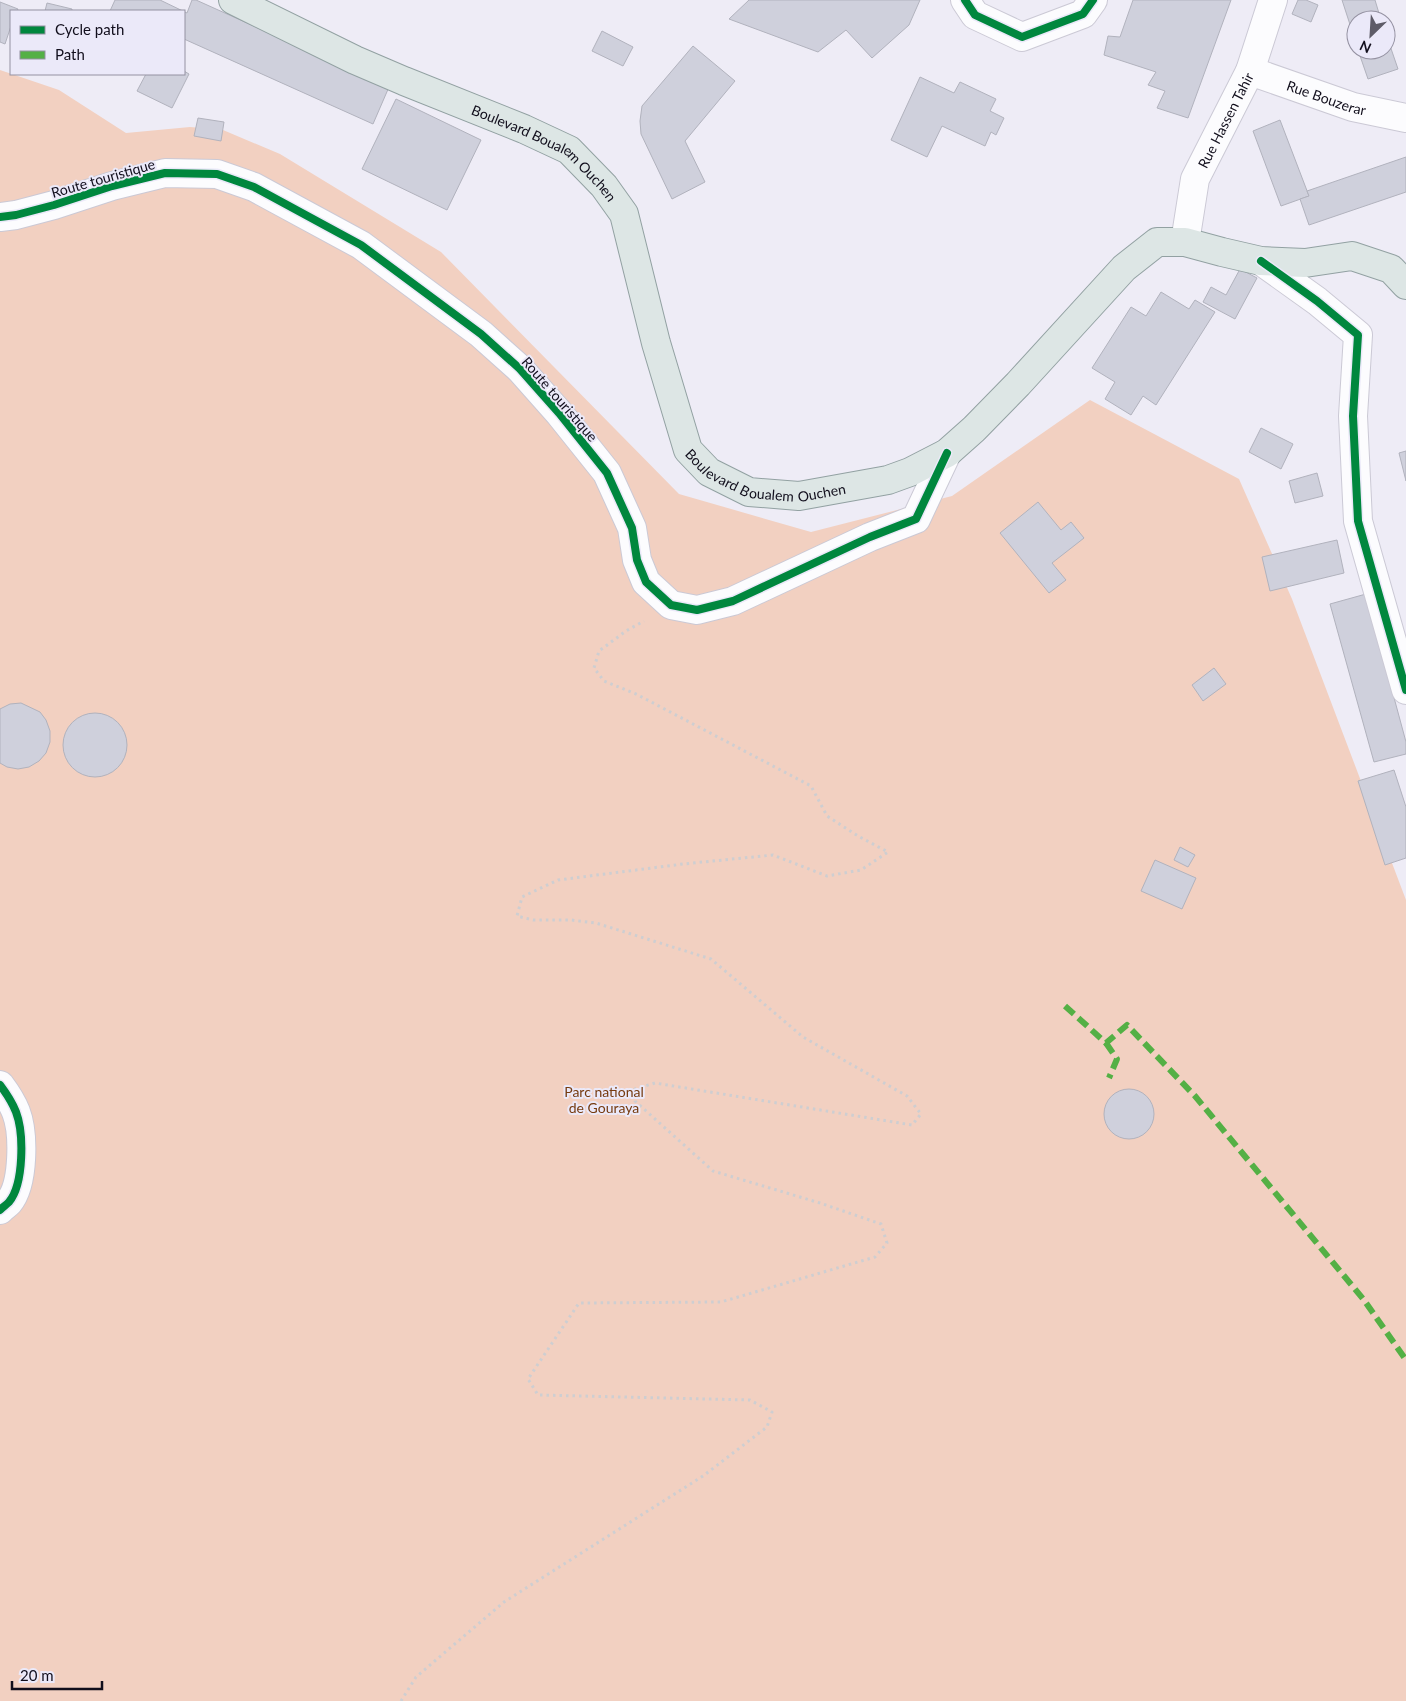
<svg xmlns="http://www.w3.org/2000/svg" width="1406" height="1701" font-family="Lato,sans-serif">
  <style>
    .green { fill: #f2d0c1 }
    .building { fill: #cfd0dc; stroke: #b1b2bd }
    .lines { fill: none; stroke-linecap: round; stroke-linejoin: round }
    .minor-casing { stroke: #cbc9d5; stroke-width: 30 }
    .major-casing { stroke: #92a1a2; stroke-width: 30 }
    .path { stroke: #ceced1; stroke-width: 3; stroke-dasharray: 2.5 4; stroke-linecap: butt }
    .minor { stroke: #fcfcfe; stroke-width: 28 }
    .major { stroke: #dde6e5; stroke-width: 28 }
    .quiet { stroke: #54b045; stroke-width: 6; stroke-dasharray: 12 6; stroke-linecap: butt }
    .cycleway-casing { stroke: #ebe9f9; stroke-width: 11 }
    .cycleway { stroke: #00873e; stroke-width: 8 }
    .labels { text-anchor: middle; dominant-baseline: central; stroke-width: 4; stroke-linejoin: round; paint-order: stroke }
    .street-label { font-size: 14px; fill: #110e1c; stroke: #ebe9f9 }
    .park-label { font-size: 14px; fill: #763b10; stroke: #ebe9f9 }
  </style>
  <rect width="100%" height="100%" fill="#eeecf6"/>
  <polygon class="green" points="0,70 59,90 126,133 190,127 223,130 280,154 441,252 679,494 811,532 952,496 1090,400 1239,479 1292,599 1406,900 1406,1701 0,1701"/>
  <g class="building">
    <polygon points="115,0 160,0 187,13 192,0 196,0 389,87 373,124 184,39 184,11 110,11"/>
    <polygon points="749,0 920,0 909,25 872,58 846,30 818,52 729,19"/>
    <polygon points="1133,0 1231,0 1188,118 1157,108 1165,91 1148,85 1156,72 1104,55 1108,36 1120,37"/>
    <polygon points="1298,0 1306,0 1318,5 1311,22 1292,14"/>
    <polygon points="1342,0 1375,0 1381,20 1356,20 1356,43"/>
    <polygon points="0,2 18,9 17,11 11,11 11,26 5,44 0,42"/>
    <polygon points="47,3 72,9 72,11 45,11"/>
    <polygon points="602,31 633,47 623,66 592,51"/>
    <polygon points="1386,34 1398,69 1368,79 1358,50 1386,50"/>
    <polygon points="693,46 735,81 685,141 705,182 672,199 641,134 640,121 642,106"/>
    <polygon points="184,71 189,74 172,108 137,91 146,74 184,74"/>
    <polygon points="920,77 954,93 960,82 996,99 990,111 1004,118 996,135 991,132 985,146 942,126 927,157 891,140"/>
    <polygon points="396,99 481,140 447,210 362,169"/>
    <polygon points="198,118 224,122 221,141 194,136"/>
    <polygon points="1280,120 1309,196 1281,206 1253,131"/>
    <polygon points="1406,157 1406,192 1309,225 1300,199 1309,196 1307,191"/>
    <polygon points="1240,269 1257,278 1235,319 1203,302 1211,287 1226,295"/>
    <polygon points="1161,292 1189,309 1195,300 1215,312 1156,405 1143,396 1131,415 1105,399 1115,382 1092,368 1131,307 1146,316"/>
    <polygon points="1261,428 1293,444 1281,469 1249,452"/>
    <polygon points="1406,451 1406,481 1399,453"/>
    <polygon points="1317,473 1323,496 1295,503 1289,481"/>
    <polygon points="1038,502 1061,530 1071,522 1084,538 1052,563 1066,580 1049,593 1000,533"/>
    <polygon points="1337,540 1344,573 1270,591 1262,557"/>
    <polygon points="1366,594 1406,742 1406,754 1374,762 1330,604"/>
    <polygon points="1214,668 1226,684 1203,701 1192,685"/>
    <polygon points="21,703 40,712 46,720 50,731 50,742 46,753 39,761 29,767 18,769 7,767 0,763 0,709 10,704"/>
    <circle cx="95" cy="745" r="32"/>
    <polygon points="1394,770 1406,807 1406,858 1385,865 1358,781"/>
    <polygon points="1180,847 1195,855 1188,867 1174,860"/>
    <polygon points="1155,860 1196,878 1182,909 1141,891"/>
    <circle cx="1129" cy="1114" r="25"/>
  </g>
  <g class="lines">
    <defs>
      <g id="minor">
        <polyline points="965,0 975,15 1022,37 1083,14 1093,0"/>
        <path id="s1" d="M 1250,71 L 1353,107 L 1406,118"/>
        <polyline points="0,217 16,215 54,205 112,186 165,173 217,174 254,187 361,245 481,334 520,369 559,413 607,473 632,528 637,560 646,582 671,605 697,610 733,601 870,537 916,519 947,453"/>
        <path id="s2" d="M 1185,242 L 1195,179 L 1250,71 L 1273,0"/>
        <polyline points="1261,261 1317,301 1358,335 1353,416 1358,521 1406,690"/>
        <path d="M 0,1085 C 6,1093 12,1102 16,1112 C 24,1133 24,1184 9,1202 C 6,1205 3,1207 0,1210"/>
      </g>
      <g id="major">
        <path id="s3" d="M 233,0 L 355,60 L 404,81 L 524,129 L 569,150 L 604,186 L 624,214 L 656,343 L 688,450 L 709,472 L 749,492 L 799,496 L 888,480 L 910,472 L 947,453 L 974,429 L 1018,384 L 1124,268 L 1157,242 L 1185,242 L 1222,252 L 1261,261 L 1305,263 L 1352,256 L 1391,269 L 1406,285"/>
      </g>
    </defs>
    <use href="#minor" class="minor-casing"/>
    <use href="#major" class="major-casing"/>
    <polyline class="path" points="401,1701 416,1677 504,1602 703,1476 767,1427 772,1412 750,1400 538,1395 528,1379 579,1303 721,1302 875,1257 887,1243 881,1224 820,1203 713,1171 635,1101 635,1089 655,1083 912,1125 921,1114 907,1096 803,1037 711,959 596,923 571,920 533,920 517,916 522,897 558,880 683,864 773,855 827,876 861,870 888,852 858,836 827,816 811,786 636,694 604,681 594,668 599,651 626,631 644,621"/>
    <use href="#minor" class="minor"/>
    <use href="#major" class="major"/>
    <g class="quiet">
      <polyline points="1065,1006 1106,1043 1127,1025 1195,1096 1364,1300 1406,1360"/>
      <polyline points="1106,1043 1117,1059 1109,1078"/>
    </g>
    <defs>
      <g id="cycleway">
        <polyline points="965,0 975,15 1022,37 1083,14 1093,0"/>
        <polyline points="0,217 16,215 54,205 112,186 165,173 217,174 254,187 361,245 481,334 520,369 559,413 607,473 632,528 637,560 646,582 671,605 697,610 733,601 870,537 916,519 947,453"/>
        <polyline points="1261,261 1317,301 1358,335 1353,416 1358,521 1406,690"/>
        <path d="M 0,1085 C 6,1093 12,1102 16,1112 C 24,1133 24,1184 9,1202 C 6,1205 3,1207 0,1210"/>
      </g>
    </defs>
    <use href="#cycleway" class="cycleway-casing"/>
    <use href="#cycleway" class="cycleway"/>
  </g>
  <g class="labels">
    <g class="street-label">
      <text stroke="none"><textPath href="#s1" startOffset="81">Rue Bouzerar</textPath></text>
      <text stroke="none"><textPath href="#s2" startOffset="130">Rue Hassen Tahir</textPath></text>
      <text stroke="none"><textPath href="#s3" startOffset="349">Boulevard Boualem Ouchen</textPath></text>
      <text transform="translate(103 178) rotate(-16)">Route touristique</text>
      <text transform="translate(560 399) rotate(49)">Route touristique</text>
      <text stroke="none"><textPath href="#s3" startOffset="784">Boulevard Boualem Ouchen</textPath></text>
    </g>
    <g class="park-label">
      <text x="604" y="1091">Parc national<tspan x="604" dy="16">de Gouraya</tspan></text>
    </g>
  </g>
  <rect x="10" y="10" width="175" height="65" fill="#ebe9f9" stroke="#9491a1"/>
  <rect x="20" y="26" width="25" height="8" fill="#00873e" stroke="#9491a1"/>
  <text x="55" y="35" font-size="15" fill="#110e1c">Cycle path</text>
  <rect x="20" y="51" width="25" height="8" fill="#54b045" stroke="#9491a1"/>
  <text x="55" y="60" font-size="15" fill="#110e1c">Path</text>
  <g transform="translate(1371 35) rotate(205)"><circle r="24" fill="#ebe9f9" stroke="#9491a1"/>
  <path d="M0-4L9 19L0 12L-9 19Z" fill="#5e5c68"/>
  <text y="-8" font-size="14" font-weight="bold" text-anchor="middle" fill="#110e1c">N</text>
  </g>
  <path d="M12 1681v8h90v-8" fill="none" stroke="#110e1c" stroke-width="2.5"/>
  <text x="20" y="1681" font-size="15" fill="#110e1c" stroke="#ebe9f9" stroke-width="4" paint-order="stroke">20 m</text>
</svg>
